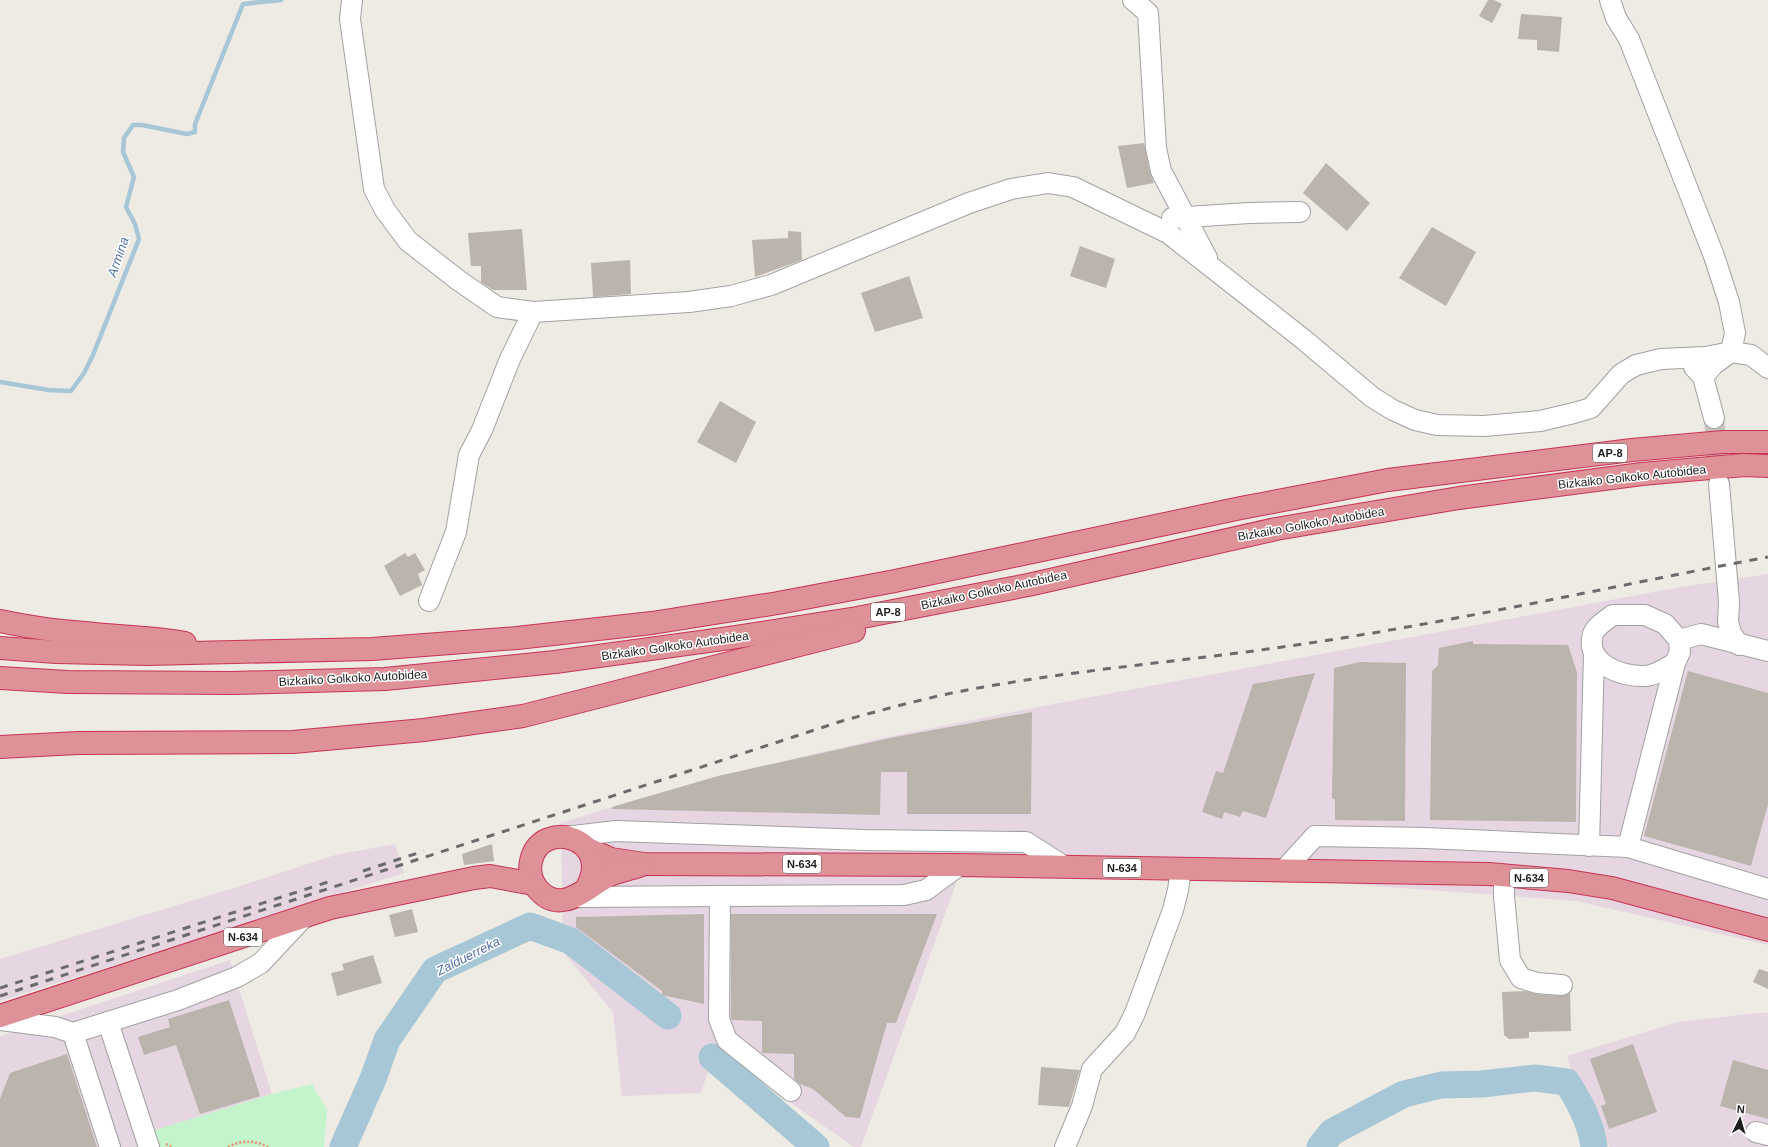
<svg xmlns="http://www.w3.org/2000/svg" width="1768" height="1147" font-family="Arial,sans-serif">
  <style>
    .industrial { fill: #e6d6e1 }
    .park { fill: #c3f4cc }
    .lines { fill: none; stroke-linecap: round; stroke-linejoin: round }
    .stream { stroke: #a7c7d7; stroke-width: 4.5 }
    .river { stroke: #a7c7d7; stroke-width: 27 }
    .building { fill: #bab4ad }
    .minor-tunnel { stroke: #c3c2bb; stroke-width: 20; stroke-dasharray: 20 10; stroke-linecap: butt }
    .minor-casing { stroke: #a1a1a1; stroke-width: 22 }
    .highway-casing { stroke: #c93356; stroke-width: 24 }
    .path { stroke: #ed8e74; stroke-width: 2.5; stroke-dasharray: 2 2; stroke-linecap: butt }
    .minor { stroke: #fff; stroke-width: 20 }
    .highway { stroke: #de9197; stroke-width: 22 }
    .rail { stroke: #6b6b6b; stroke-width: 3; stroke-dasharray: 8 8; stroke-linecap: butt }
    .labels { text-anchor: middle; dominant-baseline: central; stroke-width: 3; stroke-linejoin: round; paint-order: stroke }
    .shield { fill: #fff; stroke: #616161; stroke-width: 1 }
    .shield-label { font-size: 11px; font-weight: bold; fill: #1d1d1d }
    .street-label { font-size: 12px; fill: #1d1d1d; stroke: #fff }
    .water-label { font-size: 13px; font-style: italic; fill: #5272a4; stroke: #fff }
  </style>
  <rect width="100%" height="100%" fill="#edebe3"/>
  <g class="industrial">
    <polygon points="1768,574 1768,945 1577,901 1310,881 1163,874 958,878 861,1147 854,1147 715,1050 701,1093 622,1096 613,1012 563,952 561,823 628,802 719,776 887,737 1059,703 1675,588"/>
    <polygon points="395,844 404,873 0,1001 0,959 240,886 335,855"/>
    <polygon points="230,960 272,1094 153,1131 157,1147 0,1147 0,1036"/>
    <polygon points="1757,1013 1768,1013 1768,1147 1610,1147 1583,1111 1567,1056 1678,1022"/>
  </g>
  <polygon class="park" points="312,1084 327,1110 324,1147 158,1147 152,1131 272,1094"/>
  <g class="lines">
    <polyline class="stream" points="0,382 49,390 71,391 84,373 93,355 139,239 135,224 126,207 134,177 123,152 124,138 133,125 142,125 187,134 195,132 195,124 243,4 281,0"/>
    <g class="river">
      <polyline points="712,1057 816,1147"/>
      <polyline points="343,1147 373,1079 387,1040 435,970 530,926 571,941 668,1016"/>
      <path d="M 1320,1147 L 1332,1132 L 1404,1094 L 1441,1085 L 1482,1084 L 1535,1078 L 1567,1082 C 1580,1103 1591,1123 1594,1147"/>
    </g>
  </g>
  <g class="building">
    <polygon points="1488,0 1494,0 1502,4 1492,23 1479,16"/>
    <polygon points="1521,14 1562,17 1559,52 1537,50 1537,40 1518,39"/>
    <polygon points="1144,143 1150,173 1154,183 1127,188 1118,146"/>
    <polygon points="1326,163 1370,203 1347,231 1303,193"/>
    <polygon points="1432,227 1476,252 1446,306 1399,278"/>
    <polygon points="522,229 527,290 493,290 481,282 481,266 471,266 468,233"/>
    <polygon points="788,231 801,232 802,260 755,277 752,240 788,238"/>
    <polygon points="1080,246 1115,259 1106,288 1070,276"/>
    <polygon points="630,260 631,294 593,297 591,263"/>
    <polygon points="909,276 923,318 875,332 861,293"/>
    <polygon points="720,401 756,422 736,463 697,442"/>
    <polygon points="405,553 408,557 415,553 425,570 418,574 422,585 400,596 384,566"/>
    <polygon points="1473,641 1473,644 1568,645 1577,672 1576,822 1430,820 1432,671 1438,665 1439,648"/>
    <polygon points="1360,662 1406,663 1405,821 1335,820 1335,799 1332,799 1334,668"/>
    <polygon points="1688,671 1768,693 1768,804 1751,866 1644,836"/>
    <polygon points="1315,673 1266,818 1243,811 1240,817 1224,812 1222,819 1202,812 1216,771 1223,773 1253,684"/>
    <polygon points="1032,712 1031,814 907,814 907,772 881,772 880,815 612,809 612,807 718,776 895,737"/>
    <polygon points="492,844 494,861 464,865 462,854"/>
    <polygon points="412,909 418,932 395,937 389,915"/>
    <polygon points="704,914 704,1004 662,995 662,991 576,927 576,917"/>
    <polygon points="731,914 937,914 896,1023 887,1023 860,1118 846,1117 813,1089 800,1084 794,1079 794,1054 762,1053 762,1021 732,1020 731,1017"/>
    <polygon points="373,955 382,983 337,996 331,973 344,970 342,964"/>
    <polygon points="1759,969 1768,972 1768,989 1753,982"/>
    <polygon points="1525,991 1536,994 1561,996 1570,993 1571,1031 1529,1032 1529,1038 1509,1039 1504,1035 1502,992"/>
    <polygon points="229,1000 260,1096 200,1114 176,1045 144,1055 138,1037 170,1027 168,1019"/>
    <polygon points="1633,1044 1657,1112 1609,1129 1601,1106 1606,1104 1590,1059"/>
    <polygon points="67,1054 97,1147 0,1147 0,1099 10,1073"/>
    <polygon points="1733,1060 1768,1070 1768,1119 1720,1106"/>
    <polygon points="1041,1067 1080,1070 1069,1107 1038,1105"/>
  </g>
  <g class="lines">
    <polyline class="minor-tunnel" points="1714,418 1719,484"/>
    <defs>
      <g id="minor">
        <polyline points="352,0 350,19 374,189 385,210 408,241 458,280 497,307 533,312 689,302 731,296 771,285 969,203 1011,189 1048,183 1073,187 1168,233 1303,339 1372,397 1393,410 1415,420 1437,425 1484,426 1540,421 1574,413 1591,408 1621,374 1636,365 1661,359 1706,357 1731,352 1751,355 1768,368"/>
        <polyline points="1133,0 1148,13 1156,148 1161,171 1207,258"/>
        <polyline points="1610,0 1616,18 1629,39 1714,256 1729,302 1735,333 1731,352 1713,365 1703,377"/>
        <polyline points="1172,218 1249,213 1300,212"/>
        <polyline points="1694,367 1703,377 1714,418"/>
        <polyline points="1719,484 1729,602 1728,622 1731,633 1739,645"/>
        <polyline points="429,601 456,532 469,455 482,430 510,359 533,312"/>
        <path d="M 1613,615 L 1645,615 L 1665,624 L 1679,640 L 1680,652 L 1675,663 C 1666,668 1655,676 1644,676 C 1621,677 1584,663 1593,634 C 1596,626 1606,620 1613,615 Z"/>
        <polyline points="1679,640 1701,634 1768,651"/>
        <polyline points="565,837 616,831 865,840 1026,842 1065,867"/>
        <polyline points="1589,846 1594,654"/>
        <polyline points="1628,847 1675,663"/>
        <polyline points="1284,870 1315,836 1425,838 1628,847 1768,889"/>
        <polyline points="1504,876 1504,896 1510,960 1521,978 1537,983 1562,985"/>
        <polyline points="576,897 904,895 926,890 960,865"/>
        <polyline points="720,897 719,1019 727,1040 791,1091"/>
        <polyline points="0,1020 55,1027 73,1033 178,1000 237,977 261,963 305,916"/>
        <polyline points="108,1022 149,1147"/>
        <polyline points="73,1033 110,1147"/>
        <polyline points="1756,1132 1768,1135"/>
        <polyline points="1065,1147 1082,1106 1092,1069 1125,1033 1135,1013 1173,910 1178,890 1181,869"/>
      </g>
      <g id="highway">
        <path d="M 0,621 C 28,627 56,631 85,633 C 118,637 152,637 185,643"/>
        <polyline points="0,648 56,652 147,654 372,649 517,638 652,623 778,603 895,581 1241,508 1388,480 1632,450 1723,442 1768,442"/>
        <polyline points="0,678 68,682 232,683 385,679 555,662 730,638 857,618 1028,585 1276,529 1459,498 1642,474 1744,465 1768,466"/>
        <polyline points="0,747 78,743 293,742 424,730 523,716 854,631"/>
        <polyline points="588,849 611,859 644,864 960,865 1489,874 1568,881 1612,888 1768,930"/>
        <path d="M 586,889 C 616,839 541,816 531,861 C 529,870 531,880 536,887 C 560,918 586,887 610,875 C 619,871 629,869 639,866"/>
        <polyline points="0,1016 330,908 474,878 490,876 534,884"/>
      </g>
    </defs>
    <use href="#minor" class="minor-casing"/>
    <use href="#highway" class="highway-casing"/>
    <g class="path">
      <polyline points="166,1144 172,1147"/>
      <path d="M 228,1147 C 241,1140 255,1140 268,1147"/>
    </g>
    <use href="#minor" class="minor"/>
    <use href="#highway" class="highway"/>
    <g class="rail">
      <polyline points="363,871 424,851"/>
      <polyline points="0,988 328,882"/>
      <path d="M 0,996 C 280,904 561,813 842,721 C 889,708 936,695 984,687 C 1090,668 1197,660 1303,644 C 1459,621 1613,586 1768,557"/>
    </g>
  </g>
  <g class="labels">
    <g class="shield">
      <rect x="1593" y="444" width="34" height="18" rx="3"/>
      <rect x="871" y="603" width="34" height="18" rx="3"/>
      <rect x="783" y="855" width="38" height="18" rx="3"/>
      <rect x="1103" y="859" width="38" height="18" rx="3"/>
      <rect x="1510" y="869" width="38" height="18" rx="3"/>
      <rect x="224" y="928" width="38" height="18" rx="3"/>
    </g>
    <g class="shield-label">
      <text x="1610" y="453">AP-8</text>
      <text x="888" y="612">AP-8</text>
      <text x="802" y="864">N-634</text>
      <text x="1122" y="868">N-634</text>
      <text x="1529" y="878">N-634</text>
      <text x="243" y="937">N-634</text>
    </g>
    <g class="street-label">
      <text transform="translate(1632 477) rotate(-6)">Bizkaiko Golkoko Autobidea</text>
      <text transform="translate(1311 524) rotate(-10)">Bizkaiko Golkoko Autobidea</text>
      <text transform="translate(994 590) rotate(-12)">Bizkaiko Golkoko Autobidea</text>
      <text transform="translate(675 646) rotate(-8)">Bizkaiko Golkoko Autobidea</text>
      <text transform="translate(353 678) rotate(-3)">Bizkaiko Golkoko Autobidea</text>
    </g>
    <g class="water-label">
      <text transform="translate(118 257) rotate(-71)">Armina</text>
      <text transform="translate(468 956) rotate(-27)">Zalduerreka</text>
    </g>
  </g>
  <g transform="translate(1740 1119) rotate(5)" stroke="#ffffff" stroke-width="3" paint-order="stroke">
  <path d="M0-3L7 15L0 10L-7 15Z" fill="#1d1d1d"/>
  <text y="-6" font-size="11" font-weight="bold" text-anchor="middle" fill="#1d1d1d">N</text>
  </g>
</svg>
